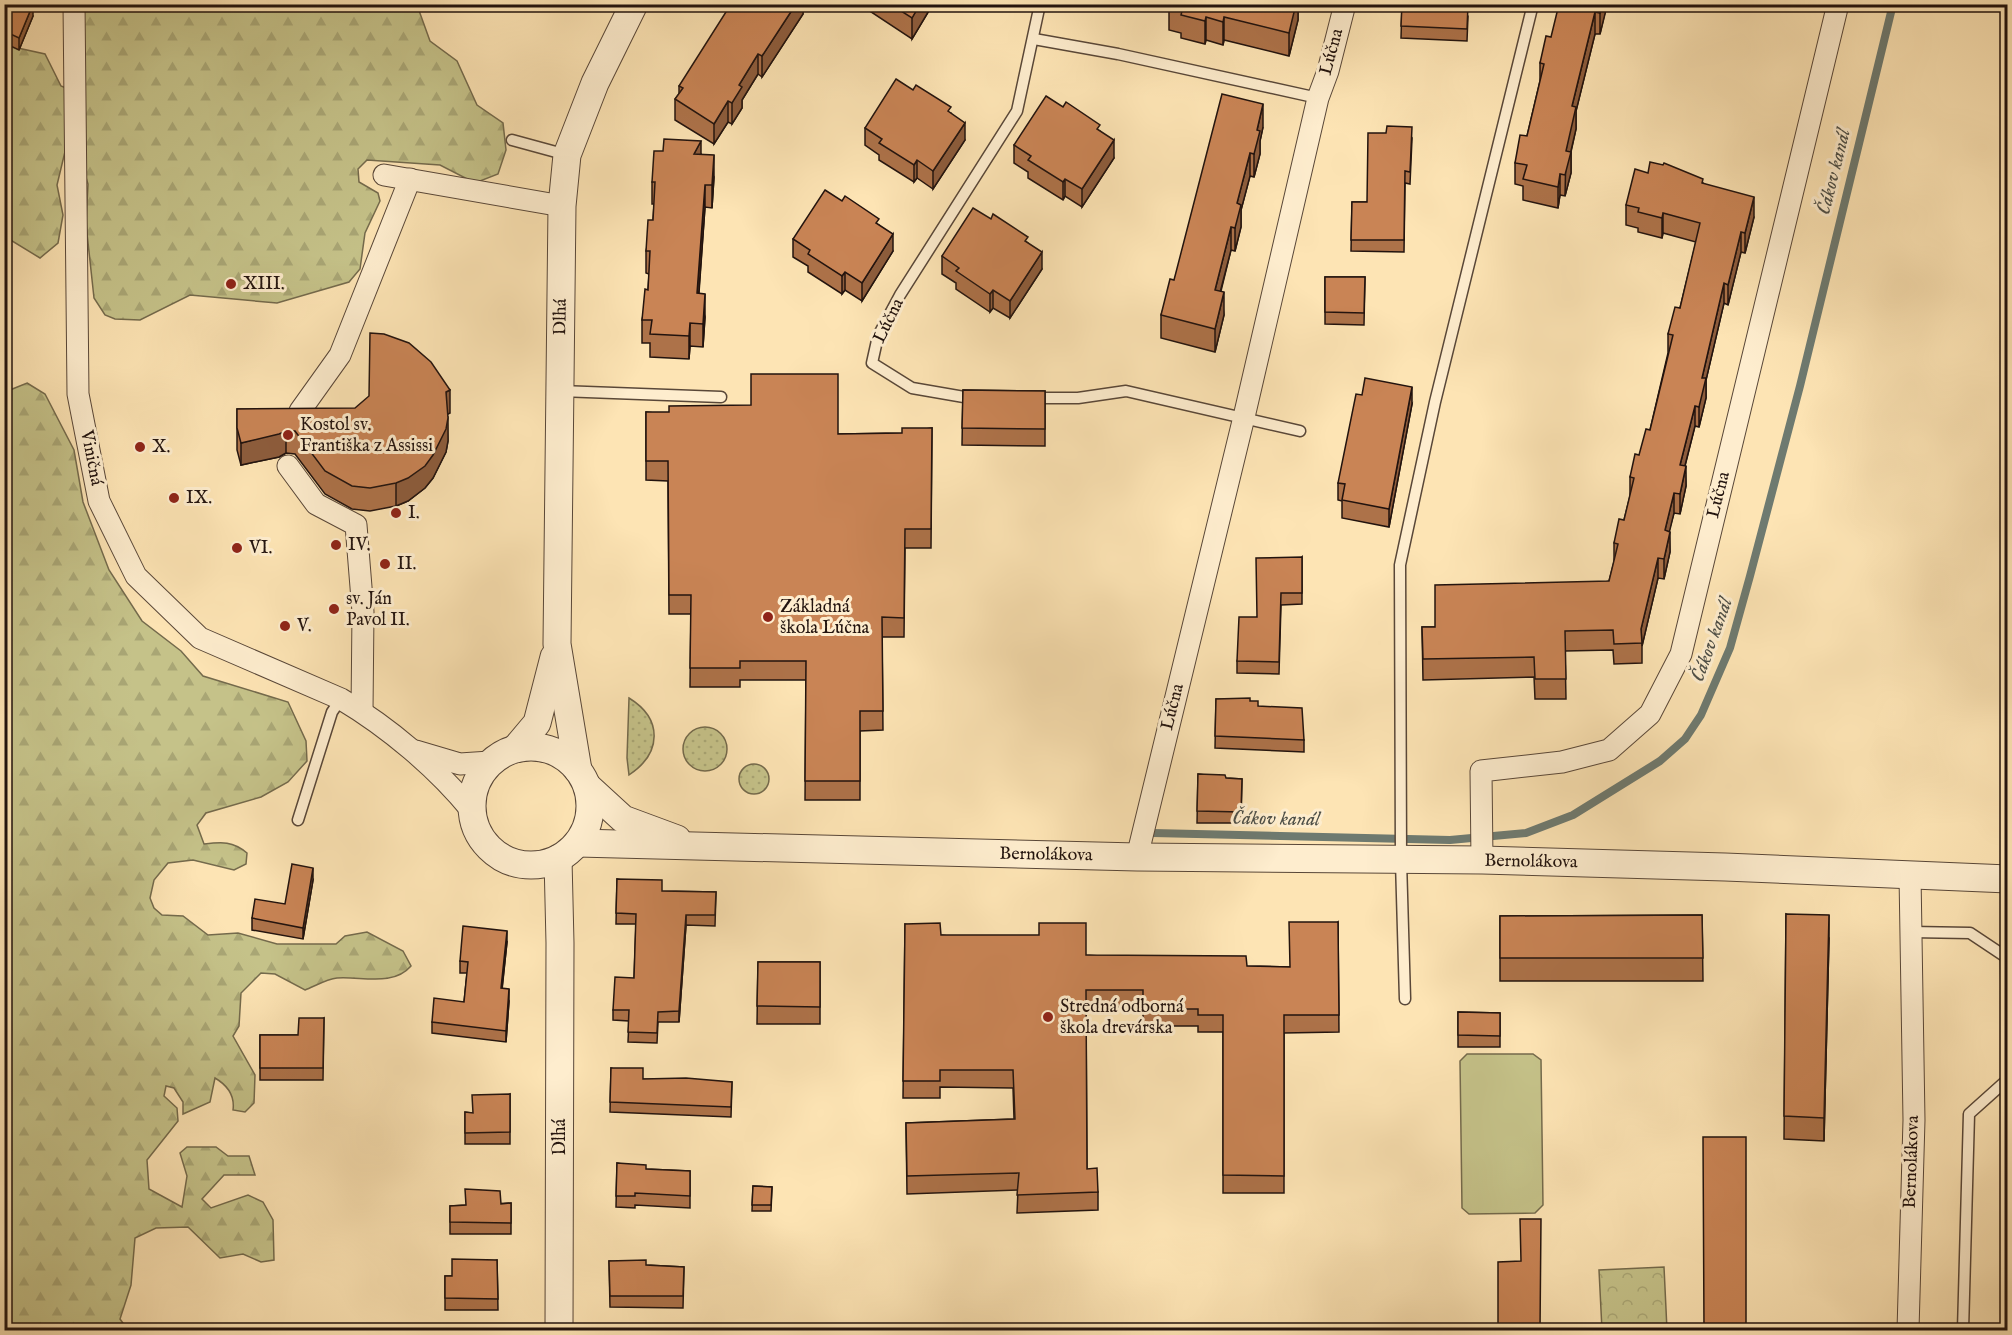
<svg xmlns="http://www.w3.org/2000/svg" width="2012" height="1335" font-family="'IM FELL English',serif">
  <style>
    .grass { fill: url(#grass-dots); stroke: #746a4c; stroke-width: 1.5 }
    .forest { fill: url(#forest-firs); stroke: #746a4c; stroke-width: 1.5 }
    .park { fill: url(#park-crowns); stroke: #746a4c; stroke-width: 1.5 }
    .pitch { fill: #c5c289; stroke: #746a4c; stroke-width: 1.5 }
    .lines { fill: none; stroke-linecap: round; stroke-linejoin: round }
    .stream { stroke: #6e7a70; stroke-width: 8 }
    .service-casing { stroke: #594738; stroke-width: 13 }
    .minor-casing { stroke: #594738; stroke-width: 23 }
    .tertiary-casing { stroke: #594738; stroke-width: 29 }
    .service { stroke: #feedce; stroke-width: 10 }
    .minor { stroke: #feedce; stroke-width: 21 }
    .tertiary { stroke: #feedce; stroke-width: 27 }
    .wall { fill: #ad7249; stroke: #22130e; stroke-width: 1.5 }
    .shaded-wall { fill: #8d5c3c; stroke: #22130e; stroke-width: 1.5 }
    .building { fill: #c98455; stroke: #22130e; stroke-width: 1.5 }
    .poi-dot { fill: #8f2418; stroke: #feedce; stroke-width: 2 }
    .labels { text-anchor: middle; dominant-baseline: central; stroke-width: 6; stroke-linejoin: round; paint-order: stroke }
    .street-label { font-size: 18px; fill: #22130e; stroke: #feedce }
    .poi-label { font-size: 18px; fill: #22130e; stroke: #feedce; text-anchor: start }
    .water-label { font-size: 20px; font-style: italic; fill: #4e4f47; stroke: #feedce }
  </style>
  <defs>
    <pattern id="grass-dots" width="8" height="8" patternUnits="userSpaceOnUse" patternTransform="scale(1.5)"><rect width="8" height="8" fill="#c5c289"/><path d="M2 2h.1M6 6h.1" fill="none" stroke="#a9a675" stroke-width="1.8" stroke-linecap="round"/></pattern>
    <pattern id="forest-firs" width="22" height="20" patternUnits="userSpaceOnUse" patternTransform="scale(1.5)"><rect width="22" height="20" fill="#c5c289"/><path d="M5 1l3.5 6h-7zM16 11l3.5 6h-7z" fill="#a9a675"/></pattern>
    <pattern id="park-crowns" width="20" height="18" patternUnits="userSpaceOnUse" patternTransform="scale(1.5)"><rect width="20" height="18" fill="#c5c289"/><path d="M2 6a3 3 0 1 1 6 0M12 15a3 3 0 1 1 6 0" fill="none" stroke="#a9a675"/></pattern>
  </defs>
  <rect width="100%" height="100%" fill="#fde4b4"/>
  <filter id="stains"><feTurbulence type="fractalNoise" baseFrequency=".00333" numOctaves="4"/><feColorMatrix values="0 0 0 0 .2 0 0 0 0 .09 0 0 0 0 .02 0 0 0 .5 -.17"/></filter>
  <radialGradient id="worn" r=".72"><stop offset=".6" stop-color="#630" stop-opacity="0"/><stop offset="1" stop-color="#630" stop-opacity=".3"/></radialGradient>
  <g class="grass">
    <path d="M 629,698 C 663,719 662,753 629,775 L 627,758 Z"/>
    <circle cx="705" cy="749" r="22"/>
    <circle cx="754" cy="779" r="15"/>
  </g>
  <g class="forest">
    <polygon points="79,5 417,5 430,41 457,61 477,105 503,123 506,150 498,174 475,183 440,165 367,160 358,169 359,182 378,193 380,201 365,233 360,269 349,282 277,303 190,295 140,320 115,319 105,315 94,298 86,224 88,184 74,137 68,139 57,185 63,215 58,243 40,258 9,239 5,239 4,45 45,54 61,86 75,92"/>
    <path d="M 27,383 L 45,394 L 74,450 L 83,502 L 109,570 L 142,621 L 181,651 L 203,676 L 288,702 L 306,741 L 307,761 L 288,782 L 261,797 L 206,813 L 197,825 L 204,844 C 222,842 233,841 247,853 L 246,864 L 234,870 L 193,860 L 168,863 L 154,880 L 150,898 L 154,908 L 162,915 L 183,916 L 208,935 L 238,933 L 277,944 L 336,944 L 345,936 L 367,932 L 403,951 L 411,966 C 393,987 361,976 337,978 C 327,979 315,986 305,990 L 275,974 L 261,973 L 241,993 L 239,1026 L 233,1036 L 255,1075 L 254,1103 L 245,1112 L 233,1110 C 235,1095 227,1085 215,1078 L 210,1102 L 183,1114 L 183,1102 L 174,1088 L 166,1086 L 164,1096 L 177,1108 L 178,1121 L 147,1160 L 149,1189 L 182,1207 L 187,1176 L 180,1153 L 187,1147 L 216,1147 L 228,1156 L 249,1156 L 255,1175 L 224,1175 L 202,1199 L 211,1208 L 248,1195 L 263,1202 L 273,1220 L 274,1260 L 261,1262 L 243,1254 L 220,1258 L 188,1227 L 156,1228 L 135,1238 L 131,1285 L 120,1319 L 128,1330 L 5,1330 L 4,396 L 10,390 Z"/>
  </g>
  <polygon class="park" points="1664,1267 1667,1330 1602,1330 1599,1270"/>
  <polygon class="pitch" points="1467,1054 1533,1054 1541,1060 1543,1205 1535,1213 1469,1214 1462,1208 1460,1061"/>
  <g class="lines">
    <polyline class="stream" points="1153,833 1450,840 1526,833 1573,815 1660,761 1685,739 1701,715 1730,648 1750,576 1800,386 1893,4"/>
    <defs>
      <g id="service">
        <polyline points="1034,39 1118,54 1318,98"/>
        <polyline points="512,140 567,155"/>
        <polyline points="560,391 721,397"/>
        <polyline points="976,397 964,397 912,388 872,363 878,336 900,295 1017,111 1040,4"/>
        <polyline points="1030,398 1078,398 1126,391 1300,431"/>
        <polyline points="298,820 332,712 341,699"/>
        <polyline points="1911,932 1970,933 2006,957 2008,1057"/>
        <polyline points="1405,999 1401,861 1400,565 1435,402 1533,4"/>
        <polyline points="1963,1330 1969,1114 2008,1079"/>
      </g>
      <g id="minor">
        <path d="M 74,4 L 78,394 L 99,501 L 136,576 L 200,638 L 341,699 C 388,727 437,768 471,810"/>
        <polyline points="384,175 562,206"/>
        <polyline points="300,411 340,355 410,179"/>
        <polyline points="288,466 316,504 356,525 363,612 362,711"/>
        <polyline points="416,751 460,764 490,762"/>
        <polyline points="1137,857 1244,417 1318,98 1328,71 1345,4"/>
        <polyline points="1482,860 1481,771 1562,762 1609,750 1650,714 1681,654 1838,4"/>
        <polyline points="1908,1330 1914,1120 1910,875"/>
      </g>
      <g id="tertiary">
        <circle cx="531" cy="806" r="59"/>
        <polyline points="516,748 537,723 554,657"/>
        <polyline points="578,770 557,644 562,206 567,155 595,83 634,4"/>
        <polyline points="587,786 623,819 677,839"/>
        <polyline points="578,843 1137,857 1482,860 1725,867 2008,879"/>
        <polyline points="558,859 560,943 559,1330"/>
      </g>
    </defs>
    <use href="#service" class="service-casing"/>
    <use href="#minor" class="minor-casing"/>
    <use href="#tertiary" class="tertiary-casing"/>
    <use href="#service" class="service"/>
    <use href="#minor" class="minor"/>
    <use href="#tertiary" class="tertiary"/>
  </g>
  <g class="wall">
    <polygon points="4,4 33,16 19,50 4,43"/>
    <polygon points="803,4 803,14 762,77 758,74 742,100 742,108 732,124 728,122 714,144 675,120 675,99 679,94 679,86"/>
    <polygon points="859,4 933,4 912,39"/>
    <polygon points="1298,4 1298,20 1289,56 1224,40 1223,45 1206,40 1205,44 1181,38 1181,33 1169,30 1169,7"/>
    <polygon points="1402,4 1468,16 1467,41 1401,38"/>
    <polygon points="1607,4 1600,34 1595,34 1576,111 1576,129 1571,152 1571,173 1565,196 1560,195 1558,208 1523,200 1523,186 1515,184 1515,163 1527,136 1540,81 1540,63 1551,37"/>
    <polygon points="951,113 965,140 933,189 917,178 914,182 879,160 879,155 865,145 865,128"/>
    <polygon points="1263,127 1260,141 1260,154 1254,177 1250,176 1241,210 1241,227 1235,251 1231,250 1221,291 1224,315 1215,352 1161,338 1161,315 1174,280"/>
    <polygon points="1100,131 1114,158 1082,207 1065,196 1063,200 1028,178 1028,172 1014,163 1014,145"/>
    <polygon points="1412,139 1410,184 1405,183 1404,252 1351,251 1352,202 1367,202"/>
    <polygon points="701,154 714,177 712,208 705,207 699,293 705,317 703,347 690,346 689,359 650,357 650,343 642,343 642,320 648,290 649,274 646,273 646,251 653,220 654,204 652,204 652,182"/>
    <polygon points="1648,173 1703,183 1754,217 1745,253 1741,252 1728,305 1724,303 1706,380 1706,398 1699,427 1695,426 1685,466 1686,486 1680,514 1674,513 1669,531 1670,552 1664,579 1658,578 1642,646 1642,663 1614,664 1613,650 1565,651 1566,699 1535,699 1534,677 1423,680 1422,627 1435,627 1609,581 1614,562 1614,543 1624,520 1630,496 1630,477 1650,430 1668,353 1668,334 1680,308 1696,242 1663,233 1662,238 1638,232 1638,228 1626,225 1626,205"/>
    <polygon points="991,219 1028,243 1042,269 1010,318 993,308 990,312 956,289 956,283 942,274 942,256"/>
    <polygon points="879,225 893,251 862,301 845,290 842,294 808,272 808,266 793,257 793,239"/>
    <polygon points="1325,277 1365,277 1364,325 1325,324"/>
    <polygon points="963,390 1045,391 1045,446 962,445"/>
    <polygon points="1412,404 1389,527 1342,518 1342,501 1338,500 1338,483"/>
    <polygon points="237,409 450,413 447,414 448,441 446,452 433,478 425,488 408,501 396,506 370,511 352,509 325,494 295,454 286,453 279,457 241,465 237,450"/>
    <polygon points="646,412 838,434 902,433 932,428 931,548 905,548 904,637 882,637 883,730 860,731 860,800 805,800 806,680 740,680 740,687 690,687 691,614 669,614 668,481 646,480"/>
    <polygon points="1302,557 1302,604 1281,605 1279,674 1237,673 1237,661 1257,617"/>
    <polygon points="1216,699 1250,701 1258,706 1304,740 1304,752 1215,748"/>
    <polygon points="1198,774 1226,778 1242,779 1241,823 1197,823"/>
    <polygon points="617,879 662,891 716,892 715,926 686,925 679,1022 658,1022 657,1043 628,1042 629,1021 613,1020 613,1010 634,978 636,924 616,924"/>
    <polygon points="313,880 303,939 252,930 252,918 285,904"/>
    <polygon points="1786,914 1829,938 1824,1141 1784,1139"/>
    <polygon points="1702,915 1703,981 1500,981 1500,916"/>
    <polygon points="1338,922 1339,1032 1284,1033 1284,1193 1223,1193 1223,1032 1198,1032 1198,1026 1143,1026 1143,1007 1086,1007 1087,1169 1098,1192 1098,1210 1017,1213 1018,1190 907,1194 906,1123 1014,1119 1013,1088 940,1087 940,1098 903,1098 905,924 941,935 1086,955 1247,966 1290,967"/>
    <polygon points="507,942 502,988 509,1001 506,1042 432,1033 432,1022 464,1002 467,973 460,973 460,961"/>
    <polygon points="758,962 820,962 820,1024 757,1024"/>
    <polygon points="1458,1012 1500,1013 1500,1047 1458,1047"/>
    <polygon points="324,1018 323,1080 260,1080 260,1035 298,1035"/>
    <polygon points="611,1068 643,1079 732,1082 731,1117 610,1112"/>
    <polygon points="510,1094 510,1144 465,1144 465,1112 472,1113"/>
    <polygon points="617,1163 646,1169 690,1171 690,1208 635,1205 635,1208 616,1207"/>
    <polygon points="753,1186 772,1187 771,1211 752,1211"/>
    <polygon points="511,1203 511,1234 450,1234 450,1206"/>
    <polygon points="497,1260 498,1310 445,1310 445,1276 452,1276"/>
    <polygon points="609,1261 646,1265 684,1267 683,1308 610,1307"/>
  </g>
  <g class="shaded-wall">
    <polygon points="33,4 33,16 19,50 19,38"/>
    <polygon points="796,4 803,4 803,14 762,77 762,56"/>
    <polygon points="920,4 933,4 912,39 912,18"/>
    <polygon points="1294,4 1298,4 1298,20 1289,56 1289,33"/>
    <polygon points="1602,4 1607,4 1607,6 1600,34 1600,13"/>
    <polygon points="1595,12 1595,34 1576,111 1576,129 1570,155 1571,152 1571,173 1565,196 1566,151 1572,106"/>
    <polygon points="1206,17 1206,40 1205,44 1205,21"/>
    <polygon points="1224,17 1224,40 1223,45 1223,22"/>
    <polygon points="758,54 758,74 742,100 742,108 732,124 732,103 739,85"/>
    <polygon points="728,101 728,122 714,144 714,124"/>
    <polygon points="1263,104 1263,127 1260,141 1260,154 1254,177 1254,154 1257,130"/>
    <polygon points="965,123 965,140 933,189 933,171"/>
    <polygon points="1114,140 1114,158 1082,207 1082,189"/>
    <polygon points="701,141 701,164 694,154"/>
    <polygon points="1250,153 1250,176 1241,210 1241,227 1235,251 1235,228 1237,203"/>
    <polygon points="714,155 714,177 712,208 712,185"/>
    <polygon points="917,160 917,178 914,182 914,165"/>
    <polygon points="1560,174 1560,195 1558,208 1558,187"/>
    <polygon points="1065,179 1065,196 1063,200 1063,182"/>
    <polygon points="705,185 705,207 697,316 697,293"/>
    <polygon points="1754,197 1754,217 1745,253 1745,233"/>
    <polygon points="1663,213 1663,233 1662,238 1662,218"/>
    <polygon points="1231,227 1231,250 1215,312 1215,290"/>
    <polygon points="1741,232 1741,252 1728,305 1728,285"/>
    <polygon points="893,234 893,251 862,301 862,283"/>
    <polygon points="1042,252 1042,269 1010,318 1010,301"/>
    <polygon points="845,272 845,290 842,294 842,276"/>
    <polygon points="1724,283 1724,303 1706,380 1706,398 1699,427 1699,407 1702,378"/>
    <polygon points="993,290 993,308 990,312 990,294"/>
    <polygon points="1224,292 1224,315 1215,352 1215,329"/>
    <polygon points="705,294 705,317 703,347 703,324"/>
    <polygon points="690,323 690,346 689,359 689,336"/>
    <polygon points="1412,387 1412,404 1389,527 1389,509"/>
    <polygon points="450,390 450,413 446,415 446,392"/>
    <polygon points="1695,406 1695,426 1680,485 1680,465"/>
    <polygon points="448,418 448,441 446,452 433,478 425,488 408,501 396,506 396,483"/>
    <polygon points="286,431 286,453 279,457 241,465 241,443"/>
    <polygon points="1686,466 1686,486 1680,514 1680,494"/>
    <polygon points="1674,493 1674,513 1665,550 1665,530"/>
    <polygon points="1670,532 1670,552 1664,579 1664,559"/>
    <polygon points="1658,558 1658,578 1642,646 1641,629"/>
    <polygon points="313,868 313,880 303,939 303,928"/>
    <polygon points="686,915 686,925 679,1022 679,1011"/>
    <polygon points="1829,915 1829,938 1824,1141 1824,1118"/>
    <polygon points="507,931 507,942 501,1000 501,988"/>
    <polygon points="509,989 509,1001 506,1042 506,1031"/>
  </g>
  <g class="building">
    <polygon points="4,4 33,4 19,38 4,31"/>
    <polygon points="731,4 796,4 762,56 758,54 739,85 742,87 732,103 728,101 714,124 675,99 683,88 679,86"/>
    <polygon points="890,4 920,4 912,18"/>
    <polygon points="1170,4 1296,4 1289,33 1224,17 1223,22 1206,17 1205,21 1181,15 1182,11 1169,7"/>
    <polygon points="1402,4 1468,5 1467,29 1401,26"/>
    <polygon points="1559,4 1602,4 1600,13 1595,12 1572,106 1576,107 1566,151 1571,152 1565,175 1560,174 1558,187 1523,179 1527,165 1515,163 1520,135 1527,136 1544,64 1540,63 1546,36 1551,37"/>
    <polygon points="896,79 913,90 916,85 951,107 948,111 965,123 933,171 917,160 914,165 879,143 882,139 865,128"/>
    <polygon points="1222,94 1263,104 1257,130 1260,131 1254,154 1250,153 1237,203 1241,205 1235,228 1231,227 1215,290 1224,292 1215,329 1161,315 1170,279 1174,280"/>
    <polygon points="1046,96 1063,107 1066,102 1100,125 1097,129 1114,140 1082,189 1065,179 1063,182 1028,160 1031,156 1014,145"/>
    <polygon points="1387,126 1412,127 1410,172 1405,171 1404,240 1351,240 1352,202 1367,202 1368,133 1386,133"/>
    <polygon points="664,139 701,141 694,154 714,155 712,185 705,185 697,293 705,294 703,324 690,323 689,336 650,334 652,320 642,320 645,289 648,290 650,251 646,251 648,220 653,220 655,182 652,182 654,151 663,151"/>
    <polygon points="1650,162 1663,165 1664,163 1703,179 1702,183 1754,197 1745,233 1741,232 1728,285 1724,283 1702,378 1706,378 1699,407 1695,406 1680,465 1686,466 1680,494 1674,493 1665,530 1670,532 1664,559 1658,558 1641,629 1642,643 1614,644 1613,630 1565,631 1566,679 1535,679 1534,657 1423,659 1422,627 1435,627 1435,585 1609,581 1618,544 1614,543 1619,519 1624,520 1634,478 1630,477 1635,454 1639,455 1646,429 1650,430 1673,335 1668,334 1675,307 1680,308 1700,223 1663,213 1662,218 1638,212 1639,208 1626,205 1635,169 1648,173"/>
    <polygon points="825,190 842,201 845,196 879,219 876,223 893,234 862,283 845,272 842,276 808,254 810,250 793,239"/>
    <polygon points="973,208 991,219 993,214 1028,237 1025,241 1042,252 1010,301 993,290 990,294 956,271 959,268 942,256"/>
    <polygon points="1325,277 1365,277 1364,313 1325,312"/>
    <polygon points="370,333 384,334 409,343 431,362 450,390 446,392 448,418 446,429 433,455 425,466 408,478 396,483 370,488 352,486 325,471 295,431 286,431 279,434 241,443 237,428 237,409 355,408 369,396"/>
    <polygon points="751,374 838,374 838,434 902,433 902,428 932,428 931,529 905,529 904,618 882,617 883,711 860,711 860,781 805,781 806,661 740,661 740,668 690,668 691,595 669,595 668,461 646,461 646,412 669,412 669,406 751,405"/>
    <polygon points="1365,378 1412,387 1389,509 1342,500 1345,484 1338,483 1356,394 1362,395"/>
    <polygon points="963,390 1045,391 1045,429 962,428"/>
    <polygon points="1302,557 1302,593 1281,593 1279,662 1237,661 1239,617 1257,617 1256,558"/>
    <polygon points="1250,698 1250,701 1258,701 1258,706 1302,708 1304,740 1215,736 1216,699"/>
    <polygon points="1198,774 1225,775 1226,778 1242,779 1241,812 1197,811"/>
    <polygon points="292,864 313,868 303,928 252,918 255,899 285,904"/>
    <polygon points="617,879 662,880 662,891 716,892 715,915 686,915 679,1011 658,1012 657,1033 628,1032 629,1010 613,1010 615,977 634,978 636,914 616,913"/>
    <polygon points="1786,914 1829,915 1824,1118 1784,1116"/>
    <polygon points="1702,915 1703,958 1500,958 1500,916"/>
    <polygon points="1289,922 1338,922 1339,1015 1284,1015 1284,1176 1223,1175 1223,1015 1198,1015 1198,1009 1143,1009 1143,990 1086,990 1087,1169 1097,1168 1098,1192 1017,1195 1019,1173 907,1176 906,1123 1015,1119 1013,1070 940,1070 940,1081 903,1081 905,924 940,923 941,935 1039,935 1039,923 1086,923 1086,955 1246,956 1247,966 1290,967"/>
    <polygon points="463,926 507,931 501,988 509,989 506,1031 432,1022 434,998 464,1002 468,962 460,961"/>
    <polygon points="758,962 820,962 820,1007 757,1006"/>
    <polygon points="1458,1012 1500,1013 1500,1036 1458,1035"/>
    <polygon points="299,1018 324,1018 323,1068 260,1068 260,1035 298,1035"/>
    <polygon points="611,1068 643,1068 643,1079 686,1078 732,1082 731,1107 610,1102"/>
    <polygon points="510,1094 510,1132 465,1133 465,1112 473,1113 472,1095"/>
    <polygon points="1703,1137 1746,1137 1746,1330 1704,1330"/>
    <polygon points="617,1163 646,1165 646,1169 690,1171 690,1196 635,1193 635,1196 616,1196"/>
    <polygon points="753,1186 772,1187 771,1205 752,1205"/>
    <polygon points="465,1189 500,1191 501,1204 511,1203 511,1223 450,1222 450,1206 466,1205"/>
    <polygon points="1520,1219 1541,1219 1540,1330 1498,1330 1498,1262 1521,1261"/>
    <polygon points="452,1259 497,1260 498,1299 445,1298 445,1276 452,1276"/>
    <polygon points="646,1260 646,1265 684,1267 683,1296 610,1296 609,1261"/>
  </g>
  <g class="poi-dot">
    <circle cx="231" cy="284" r="6"/>
    <circle cx="288" cy="435" r="6"/>
    <circle cx="140" cy="447" r="6"/>
    <circle cx="174" cy="498" r="6"/>
    <circle cx="396" cy="513" r="6"/>
    <circle cx="336" cy="545" r="6"/>
    <circle cx="237" cy="548" r="6"/>
    <circle cx="385" cy="564" r="6"/>
    <circle cx="334" cy="609" r="6"/>
    <circle cx="768" cy="617" r="6"/>
    <circle cx="285" cy="626" r="6"/>
    <circle cx="1048" cy="1017" r="6"/>
  </g>
  <g class="labels">
    <g class="street-label">
      <text transform="translate(1332 52) rotate(-75)">Lúčna</text>
      <text transform="translate(561 317) rotate(-89)">Dlhá</text>
      <text transform="translate(889 321) rotate(-64)">Lúčna</text>
      <text transform="translate(91 458) rotate(79)">Viničná</text>
      <text transform="translate(1719 495) rotate(-76)">Lúčna</text>
      <text transform="translate(1173 707) rotate(-76)">Lúčna</text>
      <text transform="translate(1046 855) rotate(1)">Bernolákova</text>
      <text transform="translate(1531 862) rotate(1)">Bernolákova</text>
      <text transform="translate(560 1137) rotate(-90)">Dlhá</text>
      <text transform="translate(1912 1162) rotate(-88)">Bernolákova</text>
    </g>
    <g class="poi-label">
      <text x="243" y="284">XIII.</text>
      <text x="300" y="425">Kostol sv.<tspan x="300" dy="21">Františka z Assissi</tspan></text>
      <text x="152" y="447">X.</text>
      <text x="186" y="498">IX.</text>
      <text x="408" y="513">I.</text>
      <text x="348" y="545">IV.</text>
      <text x="249" y="548">VI.</text>
      <text x="397" y="564">II.</text>
      <text x="346" y="599">sv. Ján<tspan x="346" dy="21">Pavol II.</tspan></text>
      <text x="780" y="607">Základná<tspan x="780" dy="21">škola Lúčna</tspan></text>
      <text x="297" y="626">V.</text>
      <text x="1060" y="1007">Stredná odborná<tspan x="1060" dy="21">škola drevárska</tspan></text>
    </g>
    <g class="water-label">
      <text transform="translate(1834 172) rotate(-76)">Čákov kanál</text>
      <text transform="translate(1712 640) rotate(-70)">Čákov kanál</text>
      <text transform="translate(1276 819) rotate(1)">Čákov kanál</text>
    </g>
  </g>
  <rect width="2012" height="1335" fill="none" stroke="#fde4b4" stroke-width="24"/>
  <rect x="6" y="6" width="2000" height="1323" fill="none" stroke="#22130e" stroke-width="3"/>
  <rect x="12" y="12" width="1988" height="1311" fill="none" stroke="#22130e" stroke-width="1.5"/>
  <rect width="100%" height="100%" filter="url(#stains)"/>
  <rect width="100%" height="100%" fill="url(#worn)"/>
</svg>
